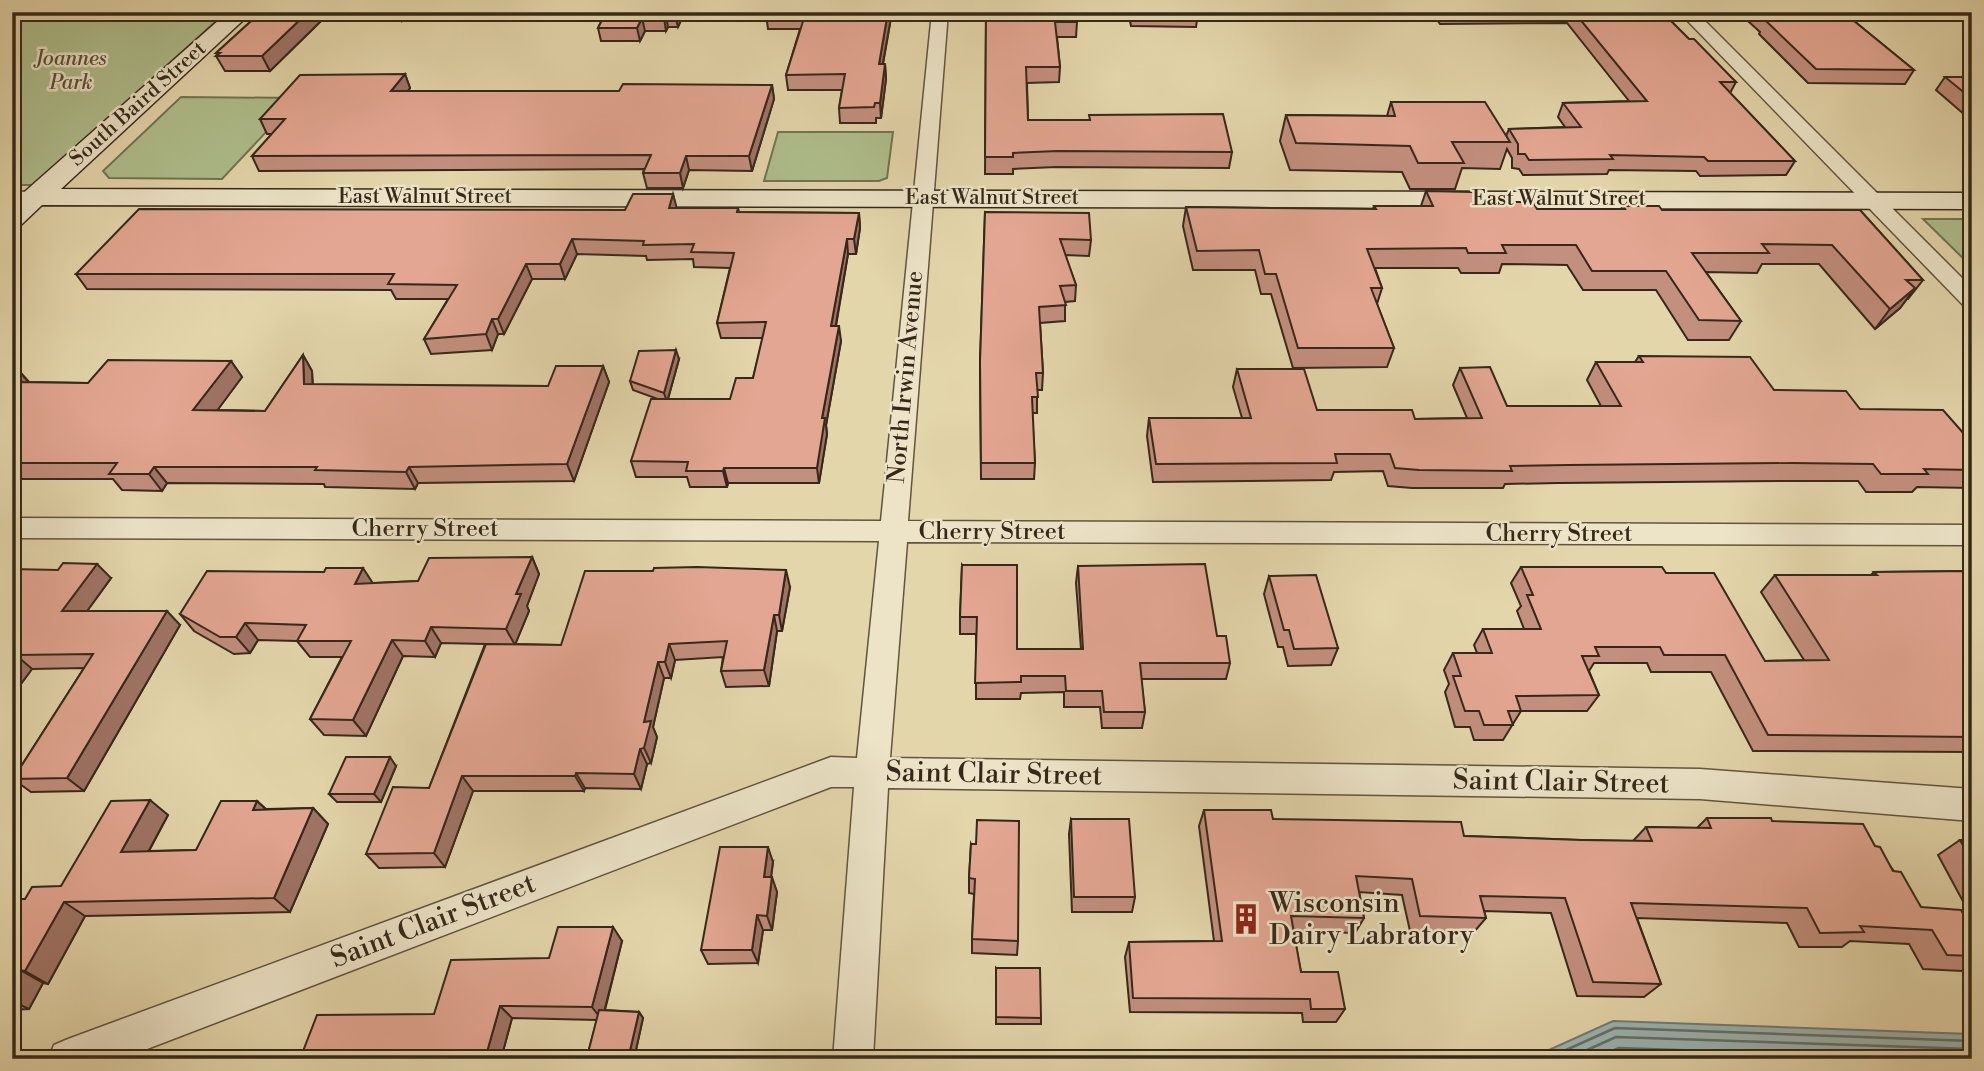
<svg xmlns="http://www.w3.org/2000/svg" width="1984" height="1071" font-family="'Libre Bodoni',serif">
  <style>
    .green { fill: #afbf8d; stroke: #727454; stroke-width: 2 }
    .water { fill: #9ab6b4; stroke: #727d77; stroke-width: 2 }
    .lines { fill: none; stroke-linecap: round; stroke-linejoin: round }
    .shore { stroke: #686f68; stroke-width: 2.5 }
    .street-casing { stroke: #61543f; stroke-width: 3 }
    .secondary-casing { stroke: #35281b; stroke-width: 3 }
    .street { fill: #ede4c8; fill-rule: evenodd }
    .secondary { fill: #ede4c8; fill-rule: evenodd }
    .wall { fill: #c38f7e; stroke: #35281b; stroke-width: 2 }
    .shaded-wall { fill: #9f7466; stroke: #35281b; stroke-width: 2 }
    .building { fill: #e3a692; stroke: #35281b; stroke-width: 2 }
    .labels { text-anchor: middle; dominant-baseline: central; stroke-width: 5; stroke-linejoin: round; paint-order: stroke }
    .far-park-label { font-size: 21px; font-style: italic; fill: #544e38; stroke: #ede4c8 }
    .far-street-label { font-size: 21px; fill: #35281b; stroke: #ede4c8 }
    .street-label { font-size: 24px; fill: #35281b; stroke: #ede4c8 }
    .near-street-label { font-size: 28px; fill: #35281b; stroke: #ede4c8 }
    .near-poi-label { font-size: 28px; fill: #35281b; stroke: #ede4c8; text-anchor: start }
  </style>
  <rect width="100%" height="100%" fill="#e4d6ab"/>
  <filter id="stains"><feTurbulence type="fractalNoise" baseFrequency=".00286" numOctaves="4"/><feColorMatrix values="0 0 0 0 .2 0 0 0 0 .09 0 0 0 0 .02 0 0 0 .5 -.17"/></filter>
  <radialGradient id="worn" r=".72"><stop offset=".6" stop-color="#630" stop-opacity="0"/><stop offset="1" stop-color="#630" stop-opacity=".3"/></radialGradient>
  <g class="green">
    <polygon points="12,12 226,12 35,185 12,185"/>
    <polygon points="181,97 298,98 222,179 109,178 103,171"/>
    <polygon points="778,132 893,132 887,178 879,181 764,181"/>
    <polygon points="1923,219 1972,219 1972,267"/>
  </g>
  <polygon class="water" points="1613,1021 1970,1034 1972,1059 1529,1059"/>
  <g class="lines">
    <g class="shore">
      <polyline points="1546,1059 1615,1028 1972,1041"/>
      <polyline points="1567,1059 1616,1037 1972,1049"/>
      <polyline points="1593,1059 1619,1048 1934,1059"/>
    </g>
    <defs>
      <g id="street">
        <polygon points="932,12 948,12 908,521 1972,525 1972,545 907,542 890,758 1700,769 1972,789 1972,821 1700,799 888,788 873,1059 833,1059 854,787 831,787 121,1059 48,1059 54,1045 68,1039 831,757 857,758 879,541 12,538 12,518 881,521"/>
        <polygon points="1679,12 1696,12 1972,288 1972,308 1964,306"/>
        <polygon points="12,191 43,193 46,197 43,201 12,203"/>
      </g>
      <polygon id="secondary" points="228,12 252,12 61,189 1972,193 1972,209 42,205 22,224 12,226 12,203"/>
    </defs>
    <use href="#street" class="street-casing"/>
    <use href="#secondary" class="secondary-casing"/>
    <use href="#street" class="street"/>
    <use href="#secondary" class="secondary"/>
  </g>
  <g class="wall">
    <polygon points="261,12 410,12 402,21 321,21 270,71 225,71 216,56 217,55 216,53"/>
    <polygon points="484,12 711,12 708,19 681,20 678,27 668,27 666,31 645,31 640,41 601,41 598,28 602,20 587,20 587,18 486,18"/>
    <polygon points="892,12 883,64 885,64 886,79 881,118 876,118 876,123 840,123 839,108 842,90 788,90 786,75 800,29 768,29 766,15"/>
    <polygon points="986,12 1077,22 1076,37 1057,37 1060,67 1059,82 1027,83 1028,120 1232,152 1229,168 1056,167 1013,169 1013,174 985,174"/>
    <polygon points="1128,12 1197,12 1198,14 1196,27 1131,26"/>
    <polygon points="1237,12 1366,12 1365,17 1238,16"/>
    <polygon points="1432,12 1662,12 1689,39 1736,82 1730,93 1795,161 1786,175 1700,176 1696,171 1609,170 1607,174 1523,175 1519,169 1512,168 1512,158 1507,149 1500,169 1462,168 1455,189 1410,189 1402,172 1290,170 1280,141 1286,115 1387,116 1391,102 1506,136 1509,129 1565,127 1558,117 1563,103 1629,101 1567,23 1440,24"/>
    <polygon points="1738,12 1972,12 1972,16 1848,16 1914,70 1905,84 1808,83 1759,34 1760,32"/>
    <polygon points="405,74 410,88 408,91 619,91 772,85 774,99 752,171 689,170 683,188 647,188 643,173 644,169 259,171 252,156 272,134 267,134 260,119"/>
    <polygon points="1945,77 1972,77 1972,121 1936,90"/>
    <polygon points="1426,191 1478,202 1537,209 1621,209 1623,206 1662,210 1860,210 1923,280 1908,299 1907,299 1900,308 1875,329 1819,264 1762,264 1757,273 1706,272 1741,321 1729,340 1688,340 1656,290 1583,290 1567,265 1502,264 1499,273 1461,273 1458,268 1375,268 1382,288 1377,304 1394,348 1387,367 1293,368 1271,294 1261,294 1255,270 1193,270 1183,226 1186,207 1373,209 1374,206 1421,206"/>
    <polygon points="673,194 676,208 738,208 739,212 859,213 860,228 856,254 848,254 836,326 841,341 826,425 827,434 819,483 728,483 727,487 690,487 687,477 636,477 631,461 658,399 633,390 630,381 679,359 668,399 730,399 753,378 763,338 721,338 717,323 730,268 694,267 693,259 647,260 646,256 577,254 565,279 532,279 504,334 498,334 492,350 431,354 424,339 448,299 396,299 391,290 87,289 76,274 625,210"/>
    <polygon points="985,212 1091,240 1089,256 1065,255 1076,285 1075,301 1065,302 1065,321 1040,323 1043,373 1042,390 1037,390 1037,413 1032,413 1035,463 1034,479 981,479 980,362"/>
    <polygon points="303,355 312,371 313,385 548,386 603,366 609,382 574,481 418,483 415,489 325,487 324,484 167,483 162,491 122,490 113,479 12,479 12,371 19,371 29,382 88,383 231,361 242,377 217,410 265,411"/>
    <polygon points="1639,356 1774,390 1860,409 1972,443 1972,488 1917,487 1912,492 1866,492 1858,481 1778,481 1558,483 1505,484 1503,488 1412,488 1388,486 1383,471 1334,472 1331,480 1153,482 1147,436 1149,418 1242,418 1233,387 1237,369 1317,410 1415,419 1467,418 1453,385 1460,368 1507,406 1601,406 1587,380 1596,362 1635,362"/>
    <polygon points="532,557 539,574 527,606 529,611 515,644 561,645 790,587 782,631 777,631 769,686 726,687 721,671 723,657 675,660 671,678 664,678 653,727 657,737 651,763 647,764 641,789 585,788 584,791 473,791 445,867 379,868 366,854 429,788 485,644 441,643 435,657 403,656 366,736 324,735 310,719 342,657 310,657 297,641 258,640 250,653 234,654 194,631 180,614 373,583 418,581"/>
    <polygon points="962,565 1017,649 1081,649 1076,583 1078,566 1217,636 1230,663 1226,679 1141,679 1145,712 1142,728 1102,728 1100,707 1064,707 1064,692 1021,693 1020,699 976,699 976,634 960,634 960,617"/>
    <polygon points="1521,567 1666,573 1765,661 1804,660 1761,592 1775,575 1871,575 1874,572 1972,571 1972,752 1753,751 1711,672 1651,672 1647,663 1594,663 1589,671 1599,695 1587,711 1521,711 1503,740 1474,740 1470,727 1455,727 1445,692 1449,684 1444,670 1453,653 1477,653 1474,645 1483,629 1524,629 1517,611 1521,606 1511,583"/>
    <polygon points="12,569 111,578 87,611 180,625 84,791 31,792 13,779 84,668 32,669 12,696"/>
    <polygon points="1269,576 1338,648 1331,665 1288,666 1283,647 1278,647 1264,594"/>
    <polygon points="396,766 381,802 337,802 329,794"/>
    <polygon points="257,801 266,809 313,808 328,824 290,912 85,916 48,984 43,983 29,1009 12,1010 12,899 25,899 61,886 168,815 149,851 196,850"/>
    <polygon points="1204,810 1273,819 1464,836 1581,840 1633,841 1646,827 1697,828 1707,818 1772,821 1875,846 1921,907 1972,929 1972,965 1962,971 1923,969 1909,944 1850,941 1842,947 1799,947 1787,923 1637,918 1661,984 1644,997 1577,996 1551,913 1484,911 1486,918 1474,932 1410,931 1402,895 1359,892 1364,918 1355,933 1293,931 1301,972 1345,1009 1336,1022 1303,1022 1302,1013 1130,1012 1125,957 1129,942 1214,941 1199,826"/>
    <polygon points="1071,819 1135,897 1132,912 1072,912 1069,834"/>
    <polygon points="1960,840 1972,840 1972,918 1938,855"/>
    <polygon points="971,844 1018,941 1017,955 972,953 972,939 974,894 969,893 969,878"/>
    <polygon points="773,862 771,877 777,892 772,930 763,930 758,963 708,964 701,950"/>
    <polygon points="622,941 605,1010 639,1012 643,1018 634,1059 593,1059 588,1053 597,1020 512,1018 501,1059 300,1059 434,1014 549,958"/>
    <polygon points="996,968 1041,1018 1041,1024 996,1024"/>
  </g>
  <g class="shaded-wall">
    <polygon points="308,12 318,12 321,21 270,71 262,56"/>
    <polygon points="399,12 410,12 402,21"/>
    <polygon points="676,12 680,12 681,20 678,27 675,15"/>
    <polygon points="888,12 892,12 880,79 879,64"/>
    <polygon points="666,15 668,27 666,31 664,18"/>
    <polygon points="642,18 645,31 640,41 637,28"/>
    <polygon points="885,64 886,79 881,118 880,103"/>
    <polygon points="405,74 410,88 397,105 391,91"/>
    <polygon points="772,85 774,99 752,171 749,156"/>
    <polygon points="686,156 689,170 683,188 680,173"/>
    <polygon points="673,194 677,209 669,208"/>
    <polygon points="859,213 860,228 856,254 854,239"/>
    <polygon points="572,239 577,254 565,279 560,264"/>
    <polygon points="847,239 848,254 833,341 831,326"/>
    <polygon points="526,264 532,279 504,334 498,319"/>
    <polygon points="1915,288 1900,308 1875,329 1890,309"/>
    <polygon points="492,319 498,334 492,350 486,334"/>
    <polygon points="839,326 841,341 826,425 827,434 819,483 817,468 822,418"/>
    <polygon points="676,350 679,359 667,402 664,393"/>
    <polygon points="303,355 312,371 313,401 304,384"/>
    <polygon points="231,361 242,377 205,427 193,410"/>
    <polygon points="603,366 609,382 574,481 567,464"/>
    <polygon points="19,371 33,387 12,386 12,378"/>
    <polygon points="154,467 167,483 162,491 149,474"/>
    <polygon points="409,467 418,483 415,489 406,472"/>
    <polygon points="724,468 728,483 727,487 723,471"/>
    <polygon points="532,557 539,574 527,606 529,611 515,645 506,629 516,594"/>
    <polygon points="97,564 111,578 77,625 62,611"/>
    <polygon points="363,568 374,585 355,584"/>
    <polygon points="786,570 790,587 782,631 779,615"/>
    <polygon points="167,611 180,625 84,791 67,778"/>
    <polygon points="774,615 777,631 769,686 764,670"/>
    <polygon points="245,623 258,640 250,653 236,637"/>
    <polygon points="431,627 441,643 435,657 425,641"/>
    <polygon points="392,640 403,656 366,736 353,720"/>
    <polygon points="669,644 675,660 671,678 665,662"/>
    <polygon points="16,655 32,669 12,696 12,660"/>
    <polygon points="658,662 664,678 653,727 657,737 651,763 644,748 644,722"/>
    <polygon points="640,749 647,764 641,789 634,774"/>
    <polygon points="390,757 396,766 381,802 374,794"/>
    <polygon points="576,773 585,788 584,791 575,776"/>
    <polygon points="462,776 473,791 445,867 434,853"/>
    <polygon points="150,800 168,815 140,867 121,852"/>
    <polygon points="257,801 273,816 253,810"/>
    <polygon points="313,808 328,824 290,912 274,898"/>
    <polygon points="768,847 773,862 769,892 764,877"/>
    <polygon points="772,877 777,892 772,930 767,916"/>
    <polygon points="64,902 85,916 48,984 25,971"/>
    <polygon points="757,915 763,930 758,963 752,950"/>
    <polygon points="613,927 622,941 602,1020 592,1007"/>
    <polygon points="20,970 43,983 29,1009 12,1001 12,984"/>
    <polygon points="500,1006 512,1018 501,1059 485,1059"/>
    <polygon points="639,1012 643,1018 634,1059 631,1059 629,1055"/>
  </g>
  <g class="building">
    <polygon points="261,12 308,12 262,56 216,56 220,53 216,53"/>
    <polygon points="606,12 676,12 675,15 666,15 664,18 642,18 637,28 598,28"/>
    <polygon points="767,12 888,12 879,64 885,64 880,103 875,103 874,107 839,108 845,74 786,75 805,15 766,15"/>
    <polygon points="986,12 1076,12 1077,22 1055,22 1060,67 1026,67 1028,120 1090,120 1089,115 1223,114 1232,152 1057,151 1013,153 1013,157 985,157"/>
    <polygon points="1132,12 1197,12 1198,14 1132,14"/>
    <polygon points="1574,12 1662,12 1689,39 1694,39 1736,82 1720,82 1795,161 1708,161 1704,157 1610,155 1613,159 1529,160 1525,154 1518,154 1518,144 1509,129 1581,127 1563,103 1647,101"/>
    <polygon points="1760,12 1843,12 1914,70 1816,69 1766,21 1769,20"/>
    <polygon points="405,74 391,91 619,91 623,84 772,85 749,156 686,156 680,173 643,173 651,155 252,156 285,119 260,119 300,75"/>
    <polygon points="1945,77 1972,77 1972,99"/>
    <polygon points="1391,102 1485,102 1510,142 1452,142 1464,163 1418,163 1410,146 1296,143 1286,115 1395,116"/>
    <polygon points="1426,191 1473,192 1478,202 1533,202 1537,209 1625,209 1623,206 1659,206 1662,210 1860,210 1923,280 1906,280 1915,288 1890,309 1832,245 1762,244 1769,253 1692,253 1741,321 1699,320 1666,271 1592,271 1576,245 1502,245 1506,253 1468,253 1466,248 1367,249 1382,288 1371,288 1394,348 1298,348 1276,274 1265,274 1259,250 1197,251 1186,207 1376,209 1374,206 1433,206"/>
    <polygon points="633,194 673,194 669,208 738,208 737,212 859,213 854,239 847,239 831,326 839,326 822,418 825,418 817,468 724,468 723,471 686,471 688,462 631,461 651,399 730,399 736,378 753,378 766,322 717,323 734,253 691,252 694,244 643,245 644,241 572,239 560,264 526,264 498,319 492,319 486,334 424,339 457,285 388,284 394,274 76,274 139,209 625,210"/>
    <polygon points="985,212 1089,213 1091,240 1060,239 1076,285 1060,286 1066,305 1039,307 1043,373 1036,373 1038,397 1032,397 1035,463 981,463 980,362"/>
    <polygon points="676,350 664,393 630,381 639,351"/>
    <polygon points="303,355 304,384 548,386 556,366 603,366 567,464 409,467 406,472 315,470 317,467 154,467 149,474 109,474 117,463 12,463 12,382 88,383 108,360 231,361 193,410 265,411"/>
    <polygon points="1639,356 1750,357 1774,390 1846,391 1860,409 1943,410 1972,443 1972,470 1924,469 1928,474 1881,474 1873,464 1792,463 1568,465 1510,466 1512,471 1419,470 1395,468 1390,454 1335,454 1337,463 1156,464 1149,418 1251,418 1237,369 1304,369 1317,410 1412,410 1415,419 1482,418 1460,368 1490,367 1507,406 1621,406 1596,362 1643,362"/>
    <polygon points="12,371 19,371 12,378"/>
    <polygon points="532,557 516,594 521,594 506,629 431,627 425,641 392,640 353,720 310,719 351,641 297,641 306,625 245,623 236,637 220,637 180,614 207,571 324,572 326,568 363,568 355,584 418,581 429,558"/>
    <polygon points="63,563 97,564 62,611 167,611 67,778 13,779 93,654 16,655 12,660 12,569 58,570"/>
    <polygon points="1205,564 1217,636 1226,636 1230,663 1140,663 1145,712 1104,712 1102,691 1066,691 1065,676 1021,676 1021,682 975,683 977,617 960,617 962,565 1017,565 1017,649 1083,649 1078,566"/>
    <polygon points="697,567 786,570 779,615 774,615 764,670 721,671 727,641 669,644 665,662 658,662 644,722 651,721 644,748 640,749 634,774 576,773 575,776 462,776 434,853 366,854 393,787 429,788 486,644 561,645 585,571 653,571 654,568"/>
    <polygon points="1521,567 1662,567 1666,573 1714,573 1765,661 1829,660 1775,575 1877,575 1874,572 1972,571 1972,737 1768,735 1725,655 1664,655 1660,647 1595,647 1599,656 1582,656 1599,695 1516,696 1521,711 1508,711 1513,725 1484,725 1479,711 1465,711 1453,676 1461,676 1453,653 1492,653 1483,629 1541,629 1527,595 1533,595"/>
    <polygon points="1316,575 1338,648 1294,649 1289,630 1284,630 1269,576"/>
    <polygon points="346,757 390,757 374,794 329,794"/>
    <polygon points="150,800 121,852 196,850 221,801 257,801 253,810 313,808 274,898 64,902 25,971 20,970 12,984 12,899 25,899 32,887 61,886 111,801"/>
    <polygon points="1204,810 1271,810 1273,819 1461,822 1464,836 1581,840 1652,841 1646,827 1711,828 1707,818 1771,818 1772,821 1863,824 1875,846 1880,847 1893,871 1901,872 1921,907 1961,910 1972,929 1972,956 1947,955 1932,930 1860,926 1864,932 1820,933 1807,908 1631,903 1661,984 1593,982 1565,898 1480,896 1486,918 1420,916 1412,879 1356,876 1364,918 1291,916 1301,972 1338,972 1345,1009 1311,1009 1310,999 1133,998 1129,942 1222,941"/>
    <polygon points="1071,819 1129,819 1135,897 1074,897"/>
    <polygon points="977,820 1019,821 1018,941 972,939 975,879 969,878 971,844 976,844"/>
    <polygon points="1960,840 1972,840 1972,861"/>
    <polygon points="720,847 768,847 764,877 772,877 767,916 757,915 752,950 701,950"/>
    <polygon points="558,927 613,927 592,1007 500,1006 485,1059 300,1059 317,1015 434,1014 451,960 549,958"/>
    <polygon points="996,968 1040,968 1041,1018 996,1017"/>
    <polygon points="599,1010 639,1012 629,1055 588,1053"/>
  </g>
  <defs>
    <symbol id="building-bare" viewBox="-9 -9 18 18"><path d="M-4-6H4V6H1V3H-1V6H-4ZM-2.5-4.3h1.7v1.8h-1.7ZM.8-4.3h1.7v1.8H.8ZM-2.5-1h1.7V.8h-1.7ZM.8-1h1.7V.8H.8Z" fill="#8f2418" stroke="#ede4c8" stroke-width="2.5" paint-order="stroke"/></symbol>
  </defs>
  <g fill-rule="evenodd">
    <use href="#building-bare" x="1224" y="897" width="44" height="44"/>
  </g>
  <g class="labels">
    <g class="far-park-label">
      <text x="71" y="59">Joannes<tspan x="71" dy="24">Park</tspan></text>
    </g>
    <g class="far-street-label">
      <text transform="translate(138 104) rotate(-42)">South Baird Street</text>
      <text x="425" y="197">East Walnut Street</text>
      <text x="992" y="198">East Walnut Street</text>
      <text x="1559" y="199">East Walnut Street</text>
    </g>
    <g class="street-label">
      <text transform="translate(906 377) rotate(-85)">North Irwin Avenue</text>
      <text x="425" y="529">Cherry Street</text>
      <text x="992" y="532">Cherry Street</text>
      <text x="1559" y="534">Cherry Street</text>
    </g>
    <g class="near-street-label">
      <text transform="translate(994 774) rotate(1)">Saint Clair Street</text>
      <text transform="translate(1561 782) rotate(1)">Saint Clair Street</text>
      <text transform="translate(433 921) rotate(-21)">Saint Clair Street</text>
    </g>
    <g class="near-poi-label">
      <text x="1269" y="903">Wisconsin<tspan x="1269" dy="32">Dairy Labratory</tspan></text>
    </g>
  </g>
  <rect width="1984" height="1071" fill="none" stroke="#e4d6ab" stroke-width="42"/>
  <rect x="14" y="14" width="1956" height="1043" fill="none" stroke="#35281b" stroke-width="3.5"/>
  <rect x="21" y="21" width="1942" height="1029" fill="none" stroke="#35281b" stroke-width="2"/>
  <rect width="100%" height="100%" filter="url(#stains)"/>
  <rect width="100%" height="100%" fill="url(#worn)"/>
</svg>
